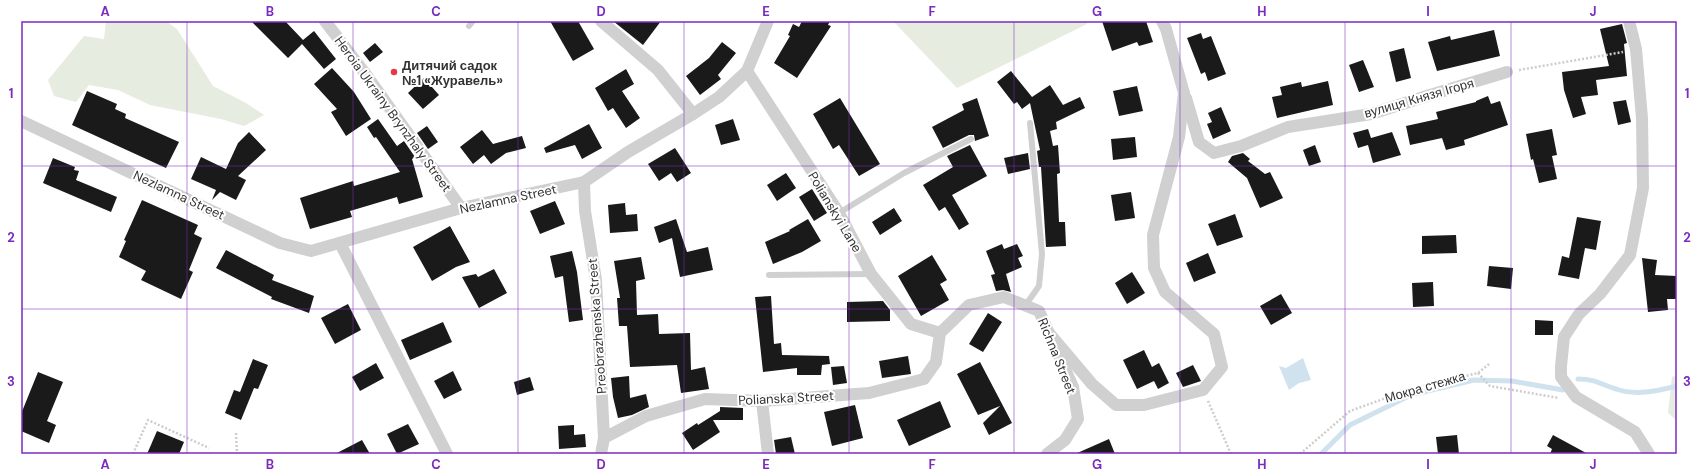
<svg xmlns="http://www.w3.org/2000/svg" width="1698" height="475" font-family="'DM Sans',sans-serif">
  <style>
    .green { fill: #e6ecdf }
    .water { fill: #cfe2ee }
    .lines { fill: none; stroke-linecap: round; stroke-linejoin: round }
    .stream { stroke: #cfe2ee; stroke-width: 5 }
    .building { fill: #1a1a1a }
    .path { stroke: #cdcdcd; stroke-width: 2.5; stroke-dasharray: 2 2; stroke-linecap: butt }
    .service { stroke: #d0d0d0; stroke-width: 6 }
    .minor { stroke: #d0d0d0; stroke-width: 12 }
    .grid { fill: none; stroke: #7b2cbf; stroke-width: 1; stroke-opacity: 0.55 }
    .poi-dot { fill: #e63946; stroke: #fff; stroke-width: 1.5 }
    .labels { text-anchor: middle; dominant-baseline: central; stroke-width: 4; stroke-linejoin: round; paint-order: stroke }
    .poi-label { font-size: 13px; font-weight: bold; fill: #333; stroke: #fff; text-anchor: start }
    .street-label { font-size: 13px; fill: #333; stroke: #fff }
    .neatline { fill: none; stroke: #7b2cbf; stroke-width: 1.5 }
    .grid-label { font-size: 13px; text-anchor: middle; font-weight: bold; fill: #7b2cbf }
  </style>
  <rect width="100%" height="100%" fill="#fff"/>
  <g class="green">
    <polygon points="106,21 166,21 177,29 213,86 246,103 264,115 244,126 221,119 150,105 118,90 89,85 76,102 54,96 48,80 84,36 104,39"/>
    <polygon points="893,21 1088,21 1087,24 957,88"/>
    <polygon points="1677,375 1677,421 1668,413 1672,377"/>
  </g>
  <polygon class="water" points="1303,358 1311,380 1299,383 1289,390 1279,366 1286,368"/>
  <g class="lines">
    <g class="stream">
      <path d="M 1578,379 C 1596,379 1600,384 1616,389 C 1636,396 1657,391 1677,386"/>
      <polyline points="1321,454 1350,425 1411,395 1474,380 1512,381 1563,390"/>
    </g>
  </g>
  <g class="building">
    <polygon points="251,21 285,21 303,40 314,31 336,59 324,69 302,44 288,58"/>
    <polygon points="550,21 578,21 594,49 573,61"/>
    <polygon points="613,21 661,21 643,45"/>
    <polygon points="802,21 830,21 828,25 831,26 797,78 774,63 790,36 788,35 793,24 799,27"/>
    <polygon points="1102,21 1146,21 1153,42 1139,46 1137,42 1112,51"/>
    <polygon points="1622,24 1627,43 1624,44 1627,76 1596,80 1598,95 1581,97 1586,114 1573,118 1564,90 1562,72 1609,66 1600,29"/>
    <polygon points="1494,30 1500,56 1437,71 1428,42 1450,36 1451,40"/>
    <polygon points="1201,33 1203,39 1211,36 1226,74 1208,81 1205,72 1201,74 1187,38"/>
    <polygon points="722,42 736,53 718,75 721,79 700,95 686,76 709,58"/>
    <polygon points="375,43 383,52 370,62 363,53"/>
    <polygon points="1404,48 1411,78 1396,82 1389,52"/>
    <polygon points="1363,60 1374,87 1359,92 1349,65"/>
    <polygon points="332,68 354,92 371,119 346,136 331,112 337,109 314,84"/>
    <polygon points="626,69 634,84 622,91 640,118 626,128 613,108 608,111 595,88"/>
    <polygon points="1011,71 1032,97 1050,85 1063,105 1080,97 1085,108 1056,122 1057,129 1050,131 1053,146 1058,145 1060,173 1057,174 1059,222 1065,222 1066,246 1046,247 1041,167 1039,167 1037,151 1040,150 1030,103 1022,109 1017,102 1014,104 997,82"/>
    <polygon points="424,78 439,95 423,109 408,93"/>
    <polygon points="1328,81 1333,105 1277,118 1272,97 1282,95 1280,87 1301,82 1302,87"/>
    <polygon points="1137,86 1143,111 1119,116 1113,91"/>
    <polygon points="87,91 117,104 115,109 126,114 125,118 179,142 166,168 72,125"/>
    <polygon points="1488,96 1491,104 1500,101 1508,125 1464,140 1465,145 1446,150 1442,138 1410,145 1406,126 1438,119 1436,112 1476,102 1476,101"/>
    <polygon points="840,98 880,164 859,176 839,145 833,149 813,114"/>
    <polygon points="977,98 989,136 975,141 974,135 969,135 943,148 932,127 964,110 962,104"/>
    <polygon points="1626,100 1631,122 1618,125 1613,102"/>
    <polygon points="1221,107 1231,131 1213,139 1207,124 1212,122 1208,113"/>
    <polygon points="378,119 397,146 404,141 415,157 412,159 423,197 399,204 397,197 350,211 352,217 310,229 300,198 353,181 354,186 400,172 376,137 374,138 367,127"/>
    <polygon points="733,119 740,140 721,145 715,125"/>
    <polygon points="589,124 602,148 582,159 575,145 546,153 544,148"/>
    <polygon points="427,126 438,142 428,149 417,133"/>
    <polygon points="1368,129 1371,138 1392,132 1401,155 1373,163 1368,145 1358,148 1353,133"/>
    <polygon points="1552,129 1557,155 1552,156 1557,179 1539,183 1533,159 1531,160 1526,134"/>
    <polygon points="482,130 493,144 522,136 526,148 506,153 491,164 484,155 473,164 460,147"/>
    <polygon points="249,132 266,150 238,176 246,180 236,200 220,192 212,200 216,190 191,179 201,157 226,169 238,143"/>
    <polygon points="1135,137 1137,157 1113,160 1111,139"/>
    <polygon points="970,145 987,176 952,195 969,224 959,230 945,207 939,211 923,185 953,167 947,156"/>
    <polygon points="1315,145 1321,162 1309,166 1303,150"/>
    <polygon points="675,148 691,173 677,182 671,173 659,181 648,164"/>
    <polygon points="1028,153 1030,169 1008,174 1004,158"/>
    <polygon points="1243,153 1250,159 1248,161 1265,174 1270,172 1283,198 1260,208 1247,178 1228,162 1232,156"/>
    <polygon points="53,158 75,167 74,170 79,171 76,180 117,197 111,212 43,183"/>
    <polygon points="786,173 796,188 777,201 767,185"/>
    <polygon points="812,189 827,213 814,221 799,197"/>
    <polygon points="1131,192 1135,218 1115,221 1111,195"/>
    <polygon points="142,200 198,225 194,234 202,238 189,270 193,272 181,299 141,280 146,271 119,257 126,241 124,240"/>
    <polygon points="555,201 565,224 540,234 530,211"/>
    <polygon points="625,203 626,215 637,214 638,231 610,233 608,205"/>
    <polygon points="894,208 902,221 880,235 872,222"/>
    <polygon points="1235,214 1243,237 1217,246 1208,224"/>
    <polygon points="1577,217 1601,221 1596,250 1585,248 1579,279 1558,275 1562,256 1569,258"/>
    <polygon points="676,219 687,252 708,247 713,270 680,277 672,238 659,243 654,227"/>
    <polygon points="808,219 821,241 802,252 773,264 765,242 790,231 789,230"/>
    <polygon points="450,226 470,262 456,267 432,281 413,247"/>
    <polygon points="1456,235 1457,253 1422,254 1422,236"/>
    <polygon points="1002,244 1004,249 1017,244 1023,256 1018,258 1022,267 1006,274 1011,292 1003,290 996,291 991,275 995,274 986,251"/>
    <polygon points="226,250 274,275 272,280 314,296 309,313 271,299 272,297 216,268"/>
    <polygon points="572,251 577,272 583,320 569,322 563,276 555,278 550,256"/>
    <polygon points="1208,253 1216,273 1194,282 1186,263"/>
    <polygon points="932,255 947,280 940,284 949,300 921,316 898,276"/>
    <polygon points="641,257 645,279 636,281 637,315 658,314 659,334 690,333 691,370 705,367 709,389 681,393 677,365 630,367 627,326 619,326 617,298 620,298 614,261"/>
    <polygon points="1642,258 1657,260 1655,275 1677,276 1677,299 1667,299 1668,310 1648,312"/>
    <polygon points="1489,266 1513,268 1511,289 1487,286"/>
    <polygon points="494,269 507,293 479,308 462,277 476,274 478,277"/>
    <polygon points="1132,272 1145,293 1127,304 1115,283"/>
    <polygon points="1433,282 1434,306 1413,307 1412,283"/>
    <polygon points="1281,294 1292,313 1271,325 1260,306"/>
    <polygon points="771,296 774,344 781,343 782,355 829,356 830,364 822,365 821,375 797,375 797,368 763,372 755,297"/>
    <polygon points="883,301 890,310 890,321 847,322 847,302"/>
    <polygon points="348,304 361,330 335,344 321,318"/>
    <polygon points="988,313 1002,322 983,352 969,344"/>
    <polygon points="1535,320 1553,321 1553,335 1535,335"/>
    <polygon points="443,322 452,342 410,360 401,340"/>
    <polygon points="1144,350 1152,367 1159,363 1169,383 1158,389 1154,381 1137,389 1123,360"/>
    <polygon points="908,356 911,374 882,378 879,361"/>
    <polygon points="253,359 268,365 258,389 254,388 241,420 225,413 234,390 240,392"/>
    <polygon points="980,362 1012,423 989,435 983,423 1000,406 978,415 957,374"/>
    <polygon points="376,363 384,378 360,391 352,377"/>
    <polygon points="1193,365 1201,381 1183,387 1176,373"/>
    <polygon points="844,366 847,383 833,385 831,367"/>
    <polygon points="453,371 462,390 444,399 434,381"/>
    <polygon points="38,372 63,382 47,421 56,425 49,443 21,431 21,414"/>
    <polygon points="629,376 630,398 646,394 649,407 632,415 618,418 613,397 611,378"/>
    <polygon points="530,377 534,390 517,395 514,382"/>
    <polygon points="940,401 951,427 909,446 897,420"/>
    <polygon points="855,405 863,438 832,446 824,412"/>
    <polygon points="720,407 743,408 743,420 713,420 720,432 693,450 682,433 697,423 698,425 720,411"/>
    <polygon points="408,424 419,444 397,454 387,434"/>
    <polygon points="574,425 574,435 585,434 586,447 559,449 558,426"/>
    <polygon points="157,431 184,442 179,454 147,454"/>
    <polygon points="1457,435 1459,454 1438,454 1436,437"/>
    <polygon points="1553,435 1588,454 1550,454 1552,449 1547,446"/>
    <polygon points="791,437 795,454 776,454 774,440"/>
    <polygon points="1109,439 1115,454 1075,454"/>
    <polygon points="362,440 370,454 335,454"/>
  </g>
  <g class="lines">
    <g class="path">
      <polyline points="1519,70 1623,52"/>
      <polyline points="1478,373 1490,386 1559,398"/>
      <polyline points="1208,401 1231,454"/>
      <polyline points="236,433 237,454"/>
      <polyline points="133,454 148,420 209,448"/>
      <polyline points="1300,454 1350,411 1411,389 1478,373 1489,364"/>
    </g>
    <g class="service">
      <polyline points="469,26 473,21"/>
      <polyline points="839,213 904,173 971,139"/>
      <polyline points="769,275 871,274"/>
      <polyline points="1025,306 1039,286 1042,254 1030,123"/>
    </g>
    <g class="minor">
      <polyline points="325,21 367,76 461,208"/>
      <polyline points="601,21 658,70 693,114"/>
      <polyline points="1629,21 1636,49 1642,118 1643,188 1630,255 1600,294 1579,314 1564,337 1561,366 1561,377 1576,397 1635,432 1649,454"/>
      <polyline points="747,71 839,213 871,274 911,324 940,333"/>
      <polyline points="1186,98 1199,142 1214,153 1241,146 1288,127 1371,114 1430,95 1507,72"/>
      <polyline points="21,121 280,243 311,251 461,208 584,182"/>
      <polyline points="340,243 447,454"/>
      <polyline points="1048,332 1092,384 1116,405 1144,405 1203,390 1222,367 1214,334 1165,292 1154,268 1153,235 1179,137 1184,93 1166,29 1162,21"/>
      <polyline points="940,333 969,305 1004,297 1039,311 1073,387 1078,419 1065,440 1047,454"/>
      <polyline points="762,401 768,454"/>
      <polyline points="604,438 646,416 705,399 762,401 869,393 924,379 936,362 940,333"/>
      <polyline points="601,454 604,438 596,280 585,211 584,182 628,152 693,114 719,97 747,71 768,21"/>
    </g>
  </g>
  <path class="grid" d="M 187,21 L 187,454M 353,21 L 353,454M 518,21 L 518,454M 684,21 L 684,454M 849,21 L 849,454M 1014,21 L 1014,454M 1180,21 L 1180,454M 1345,21 L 1345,454M 1511,21 L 1511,454M 21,166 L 1677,166M 21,309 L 1677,309"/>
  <circle class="poi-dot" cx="394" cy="72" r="4"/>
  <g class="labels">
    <g class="poi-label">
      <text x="402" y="65">Дитячий садок<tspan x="402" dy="15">№1 «Журавель»</tspan></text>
    </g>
    <g class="street-label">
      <text transform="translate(1419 98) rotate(-16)">вулиця Князя Ігоря</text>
      <text transform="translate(393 114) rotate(54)">Heroia Ukrainy Brynzhaly Street</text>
      <text transform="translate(179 195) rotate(25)">Nezlamna Street</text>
      <text transform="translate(508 199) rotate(-12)">Nezlamna Street</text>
      <text transform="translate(835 212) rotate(59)">Polianskyi Lane</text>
      <text transform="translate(597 326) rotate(-94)">Preobrazhenska Street</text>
      <text transform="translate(1057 356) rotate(68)">Richna Street</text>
      <text transform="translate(1425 387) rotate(-16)">Мокра стежка</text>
      <text transform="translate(786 398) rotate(-3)">Polianska Street</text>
    </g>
  </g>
  <rect width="1698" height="475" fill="none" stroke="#ffffff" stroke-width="44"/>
  <rect x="22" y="22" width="1654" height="431" class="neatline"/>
  <g class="grid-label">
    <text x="105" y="16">A</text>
    <text x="270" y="16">B</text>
    <text x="436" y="16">C</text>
    <text x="601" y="16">D</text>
    <text x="766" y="16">E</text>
    <text x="932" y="16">F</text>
    <text x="1097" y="16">G</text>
    <text x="1262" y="16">H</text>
    <text x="1428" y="16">I</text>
    <text x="1593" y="16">J</text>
    <text x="11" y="98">1</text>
    <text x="1687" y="98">1</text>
    <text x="11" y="242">2</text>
    <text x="1687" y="242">2</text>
    <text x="11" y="386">3</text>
    <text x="1687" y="386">3</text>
    <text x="105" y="469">A</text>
    <text x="270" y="469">B</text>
    <text x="436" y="469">C</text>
    <text x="601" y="469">D</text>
    <text x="766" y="469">E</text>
    <text x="932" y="469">F</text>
    <text x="1097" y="469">G</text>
    <text x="1262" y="469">H</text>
    <text x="1428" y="469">I</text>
    <text x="1593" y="469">J</text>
  </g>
</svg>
